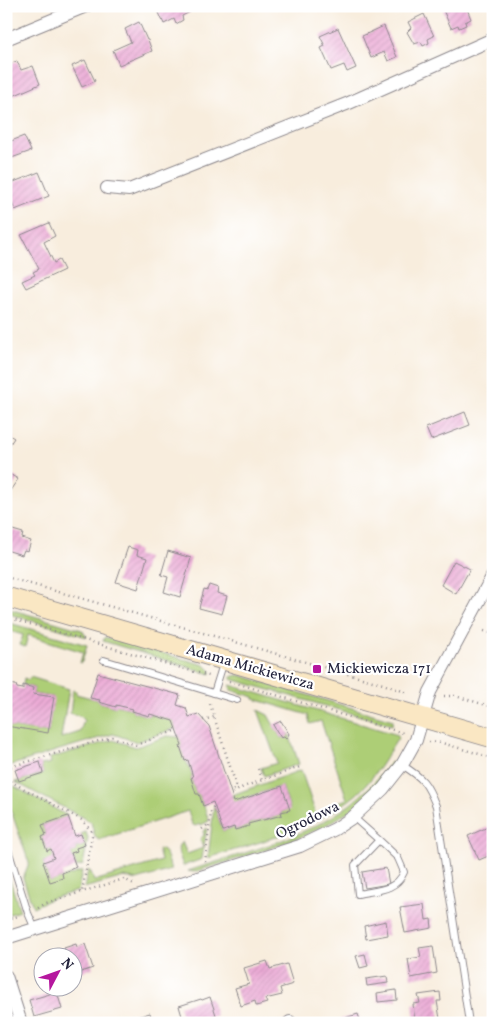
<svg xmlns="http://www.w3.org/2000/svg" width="499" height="1029" font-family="Vollkorn,serif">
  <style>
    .green { fill: #adce76; stroke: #687858 }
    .building { fill: url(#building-hatch) }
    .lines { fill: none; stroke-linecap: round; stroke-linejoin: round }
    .service-casing { stroke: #8d888c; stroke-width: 8 }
    .minor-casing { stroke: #8d888c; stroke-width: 14 }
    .secondary-casing { stroke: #8d888c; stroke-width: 21 }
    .path { stroke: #8d888c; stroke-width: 2.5; stroke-dasharray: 1 4; stroke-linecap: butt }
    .service { stroke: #fff; stroke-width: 6 }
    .minor { stroke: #fff; stroke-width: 12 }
    .secondary { stroke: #fae7c3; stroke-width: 19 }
    .poi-dot { fill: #b5179e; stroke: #fff; stroke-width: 2 }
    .labels { text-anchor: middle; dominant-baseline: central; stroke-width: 4.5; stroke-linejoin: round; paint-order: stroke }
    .street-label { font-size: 15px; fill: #22223b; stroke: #fff }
    .poi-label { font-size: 15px; fill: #22223b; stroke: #fff; text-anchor: start }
  </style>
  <defs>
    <pattern id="building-hatch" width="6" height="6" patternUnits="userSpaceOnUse" patternTransform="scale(1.25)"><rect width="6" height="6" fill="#ecabd6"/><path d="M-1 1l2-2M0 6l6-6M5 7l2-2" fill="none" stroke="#ca93b9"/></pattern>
  </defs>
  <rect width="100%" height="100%" fill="#fff"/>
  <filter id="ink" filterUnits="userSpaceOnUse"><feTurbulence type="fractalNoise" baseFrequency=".02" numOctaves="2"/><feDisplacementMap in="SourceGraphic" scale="10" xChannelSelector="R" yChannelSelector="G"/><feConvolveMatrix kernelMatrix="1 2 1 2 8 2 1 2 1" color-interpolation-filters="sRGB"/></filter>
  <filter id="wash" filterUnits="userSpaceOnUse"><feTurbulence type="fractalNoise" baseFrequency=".0096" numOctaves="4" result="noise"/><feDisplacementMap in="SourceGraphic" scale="20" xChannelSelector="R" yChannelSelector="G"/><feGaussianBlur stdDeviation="1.12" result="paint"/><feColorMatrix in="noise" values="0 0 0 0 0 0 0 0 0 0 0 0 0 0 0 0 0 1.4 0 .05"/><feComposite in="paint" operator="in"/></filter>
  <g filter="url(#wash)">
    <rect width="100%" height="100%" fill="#f8eddd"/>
    <g class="green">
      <polygon points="6,608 82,630 87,637 6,613"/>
      <polygon points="6,622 87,645 82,662 80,663 83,652 28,635 25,647 20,645 23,635 6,630"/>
      <polygon points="105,637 205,665 211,671 211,674 103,641"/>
      <polygon points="239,675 393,720 392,725 231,679 231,677"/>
      <polygon points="30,677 69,689 61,738 80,732 84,720 82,717 70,713 73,690 76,691 76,694 99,700 99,702 115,707 116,705 133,709 133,712 149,716 150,714 173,721 176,728 137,742 113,734 59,750 6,767 6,726 48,733 53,697 33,694 34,688 23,685 24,678 29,680"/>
      <path d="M 230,685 L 398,735 L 398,738 C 386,757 374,779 357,794 C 317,828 257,843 208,858 L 214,806 L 223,831 L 234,827 L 235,830 L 248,826 L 248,824 L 282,815 L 281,812 L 290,809 L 282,786 L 234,802 L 232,795 L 301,770 L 316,815 L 337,806 L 336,803 L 347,799 L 321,721 L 310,724 L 308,715 L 254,699 L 254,697 L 231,690 Z"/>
      <polygon points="258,710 268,715 281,738 284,737 286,739 287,738 286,735 289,734 299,764 264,776 261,768 277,763"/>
      <polygon points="167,736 180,737 182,745 180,746 193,777 191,778 196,794 199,794 203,806 204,806 209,821 201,825 201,824 195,826 192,824 188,811 99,840 95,837 91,822 15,782 43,774 41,765 51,763 50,758 113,740 136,747"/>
      <path d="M 393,762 C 383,777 373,792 359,803 C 315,840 248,855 194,872 L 188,871 C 242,853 316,836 359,797 C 371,787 380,775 390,763 Z"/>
      <polygon points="6,782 68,816 42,825 46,835 42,837 47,851 51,849 54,858 43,862 50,882 82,871 78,891 53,898 33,907 23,878 29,863 6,796"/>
      <path d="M 207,828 L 202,859 L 183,866 C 181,858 174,848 182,842 L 187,854 L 203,848 L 200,839 L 204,835 L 203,831 Z"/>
      <polygon points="86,832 88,838 83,865 76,867 71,853 77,851 76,848 85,845 81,834"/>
      <path d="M 158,849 C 168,850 168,861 171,870 L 137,880 L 124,877 L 84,888 L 88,870 L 91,872 L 94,881 L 161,861 Z"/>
      <polygon points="6,868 20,911 6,915"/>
    </g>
    <g id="blocks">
      <g class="building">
        <polygon points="156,6 187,6 190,12 182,16 183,20 176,24 174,19 164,24"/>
        <polygon points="451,6 466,6 471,19 465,22 466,25 459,28 458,25 451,28 443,10"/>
        <polygon points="424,14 434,36 428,39 429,43 423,46 421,42 414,44 407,32 411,28 408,22"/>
        <polygon points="139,22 147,40 148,40 152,51 119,65 113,50 131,42 125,29"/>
        <polygon points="384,26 397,57 388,61 384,52 371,58 362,36"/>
        <polygon points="338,28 356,68 347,72 344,65 331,70 321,48 325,46 320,36"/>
        <polygon points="85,60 95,81 82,87 72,66"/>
        <polygon points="17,61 21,70 33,66 40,84 13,96 6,81 6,65"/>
        <polygon points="24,136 31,151 6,160 6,143"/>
        <polygon points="39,172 49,196 15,210 6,190 6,185"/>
        <polygon points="49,223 55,236 44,242 54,263 59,260 64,270 26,288 22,281 35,275 33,272 39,269 21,235"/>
        <polygon points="465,412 470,425 431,440 426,428"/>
        <polygon points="6,433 14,438 6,450"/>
        <polygon points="6,472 18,479 7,495 6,494"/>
        <polygon points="6,528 23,533 22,538 31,541 28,551 24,550 22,555 6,550"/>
        <polygon points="128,547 138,550 137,555 147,558 138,589 116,582"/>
        <polygon points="168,551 191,558 180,597 164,592 168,577 161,575"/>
        <polygon points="454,561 470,569 456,594 441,585"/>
        <polygon points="209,585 218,588 217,593 227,596 222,614 199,608 204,589 207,590"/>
        <polygon points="98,673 180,695 177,705 186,708 189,717 198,714 209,726 234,802 282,786 290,810 281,812 282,815 248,824 249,826 235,830 234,827 223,831 213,802 203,806 199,794 196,794 191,778 193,777 188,760 185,761 180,746 182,745 173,721 150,714 149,716 132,711 133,709 116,705 116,707 99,702 100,700 90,698"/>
        <polygon points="6,684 16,685 17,688 23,689 23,685 34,688 33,694 54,697 48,733 6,726"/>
        <polygon points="281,721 289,734 286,739 284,737 281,738 273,725"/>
        <polygon points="40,762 43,773 19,781 15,770"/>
        <polygon points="68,816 75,836 81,834 85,845 76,848 77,851 71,853 76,867 62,873 63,878 50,882 43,862 54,858 51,849 47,851 42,837 46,835 42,825"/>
        <polygon points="490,826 493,832 493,854 479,860 468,836"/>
        <polygon points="386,868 389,884 365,888 362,872"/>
        <polygon points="424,904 426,920 431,919 432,928 405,933 400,907"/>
        <polygon points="386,921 388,935 366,939 364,926"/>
        <polygon points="76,944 77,947 85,944 93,968 72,975 72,956 58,956 57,953 65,951 64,948"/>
        <polygon points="433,946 437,973 411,978 408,959 421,957 419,948"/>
        <polygon points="365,954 368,966 360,968 356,956"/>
        <polygon points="267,961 270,969 287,964 293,984 280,988 282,995 265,999 267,1003 256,1006 255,1001 241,1006 235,988 249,984 244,968"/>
        <polygon points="387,976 388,983 367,986 366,979"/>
        <polygon points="396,990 397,1000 378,1002 377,993"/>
        <polygon points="57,992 62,1009 34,1017 29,1000"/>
        <polygon points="440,992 441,1001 437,1001 440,1019 415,1022 413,1004 420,1003 418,995"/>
        <polygon points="210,997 216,1015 200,1023 184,1023 179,1006 201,999 202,1000"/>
        <polygon points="150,1013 153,1023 131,1023 130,1019"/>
        <polygon points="358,1014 361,1023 332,1023 332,1022"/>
      </g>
    </g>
  </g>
  <g filter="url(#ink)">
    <use href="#blocks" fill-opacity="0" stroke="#8d888c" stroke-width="1"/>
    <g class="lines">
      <defs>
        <g id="service">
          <polyline points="104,660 237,700"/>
          <polyline points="214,693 224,661"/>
          <path d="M 402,765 C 423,778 427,783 436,806 L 469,1023"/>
          <path d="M 353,817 L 379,840 L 355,865 L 358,894 C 377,890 396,891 404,872 L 398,858 L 379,840"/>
          <polyline points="6,843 28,913 35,929"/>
        </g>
        <g id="minor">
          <polyline points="6,39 86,6"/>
          <polyline points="107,188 129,190 349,103 493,39"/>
          <polyline points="6,938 300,846 335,829 353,817 383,789 402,765 416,740 430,692 493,575"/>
          <polyline points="6,976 21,1023"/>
          <polyline points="289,1023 290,1022"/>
        </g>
        <polyline id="secondary" points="6,597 493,738"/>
      </defs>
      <use href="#service" class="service-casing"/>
      <use href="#minor" class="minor-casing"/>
      <use href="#secondary" class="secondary-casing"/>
      <g class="path">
        <polyline points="6,577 383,684 405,692 404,695"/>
        <polyline points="6,617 209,676"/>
        <polyline points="484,631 493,634"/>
        <polyline points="229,681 403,733"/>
        <polyline points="444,696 455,696 493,707"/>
        <polyline points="210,704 236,785 232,794"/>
        <polyline points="203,720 214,717"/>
        <polyline points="429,742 442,743 493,758"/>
        <polyline points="6,768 112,737 136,745 177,730"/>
        <polyline points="258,769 262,781"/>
        <polyline points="6,779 82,820 91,831 92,836 82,892"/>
        <polyline points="233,793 243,787 300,767"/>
        <polyline points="202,829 209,824"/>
        <polyline points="205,862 211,812 214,805"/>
        <polyline points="38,908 46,903 124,879 134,884"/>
        <polyline points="6,919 19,916"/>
      </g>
      <use href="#service" class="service"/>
      <use href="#minor" class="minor"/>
      <use href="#secondary" class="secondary"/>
    </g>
  </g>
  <rect class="poi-dot" x="312" y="664" width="10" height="10" rx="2.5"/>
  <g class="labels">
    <g class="street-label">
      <text transform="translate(250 668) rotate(16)">Adama Mickiewicza</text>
      <text transform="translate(308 821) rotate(-26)">Ogrodowa</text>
    </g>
    <g class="poi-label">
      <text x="327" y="669">Mickiewicza 171</text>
    </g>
  </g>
  <rect width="499" height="1029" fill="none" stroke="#fff" stroke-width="25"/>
  <g transform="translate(58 972) rotate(49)"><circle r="24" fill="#ffffff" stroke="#a7a7b1"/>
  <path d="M0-4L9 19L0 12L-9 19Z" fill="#b5179e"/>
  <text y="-8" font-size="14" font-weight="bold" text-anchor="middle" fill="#22223b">N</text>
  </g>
</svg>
